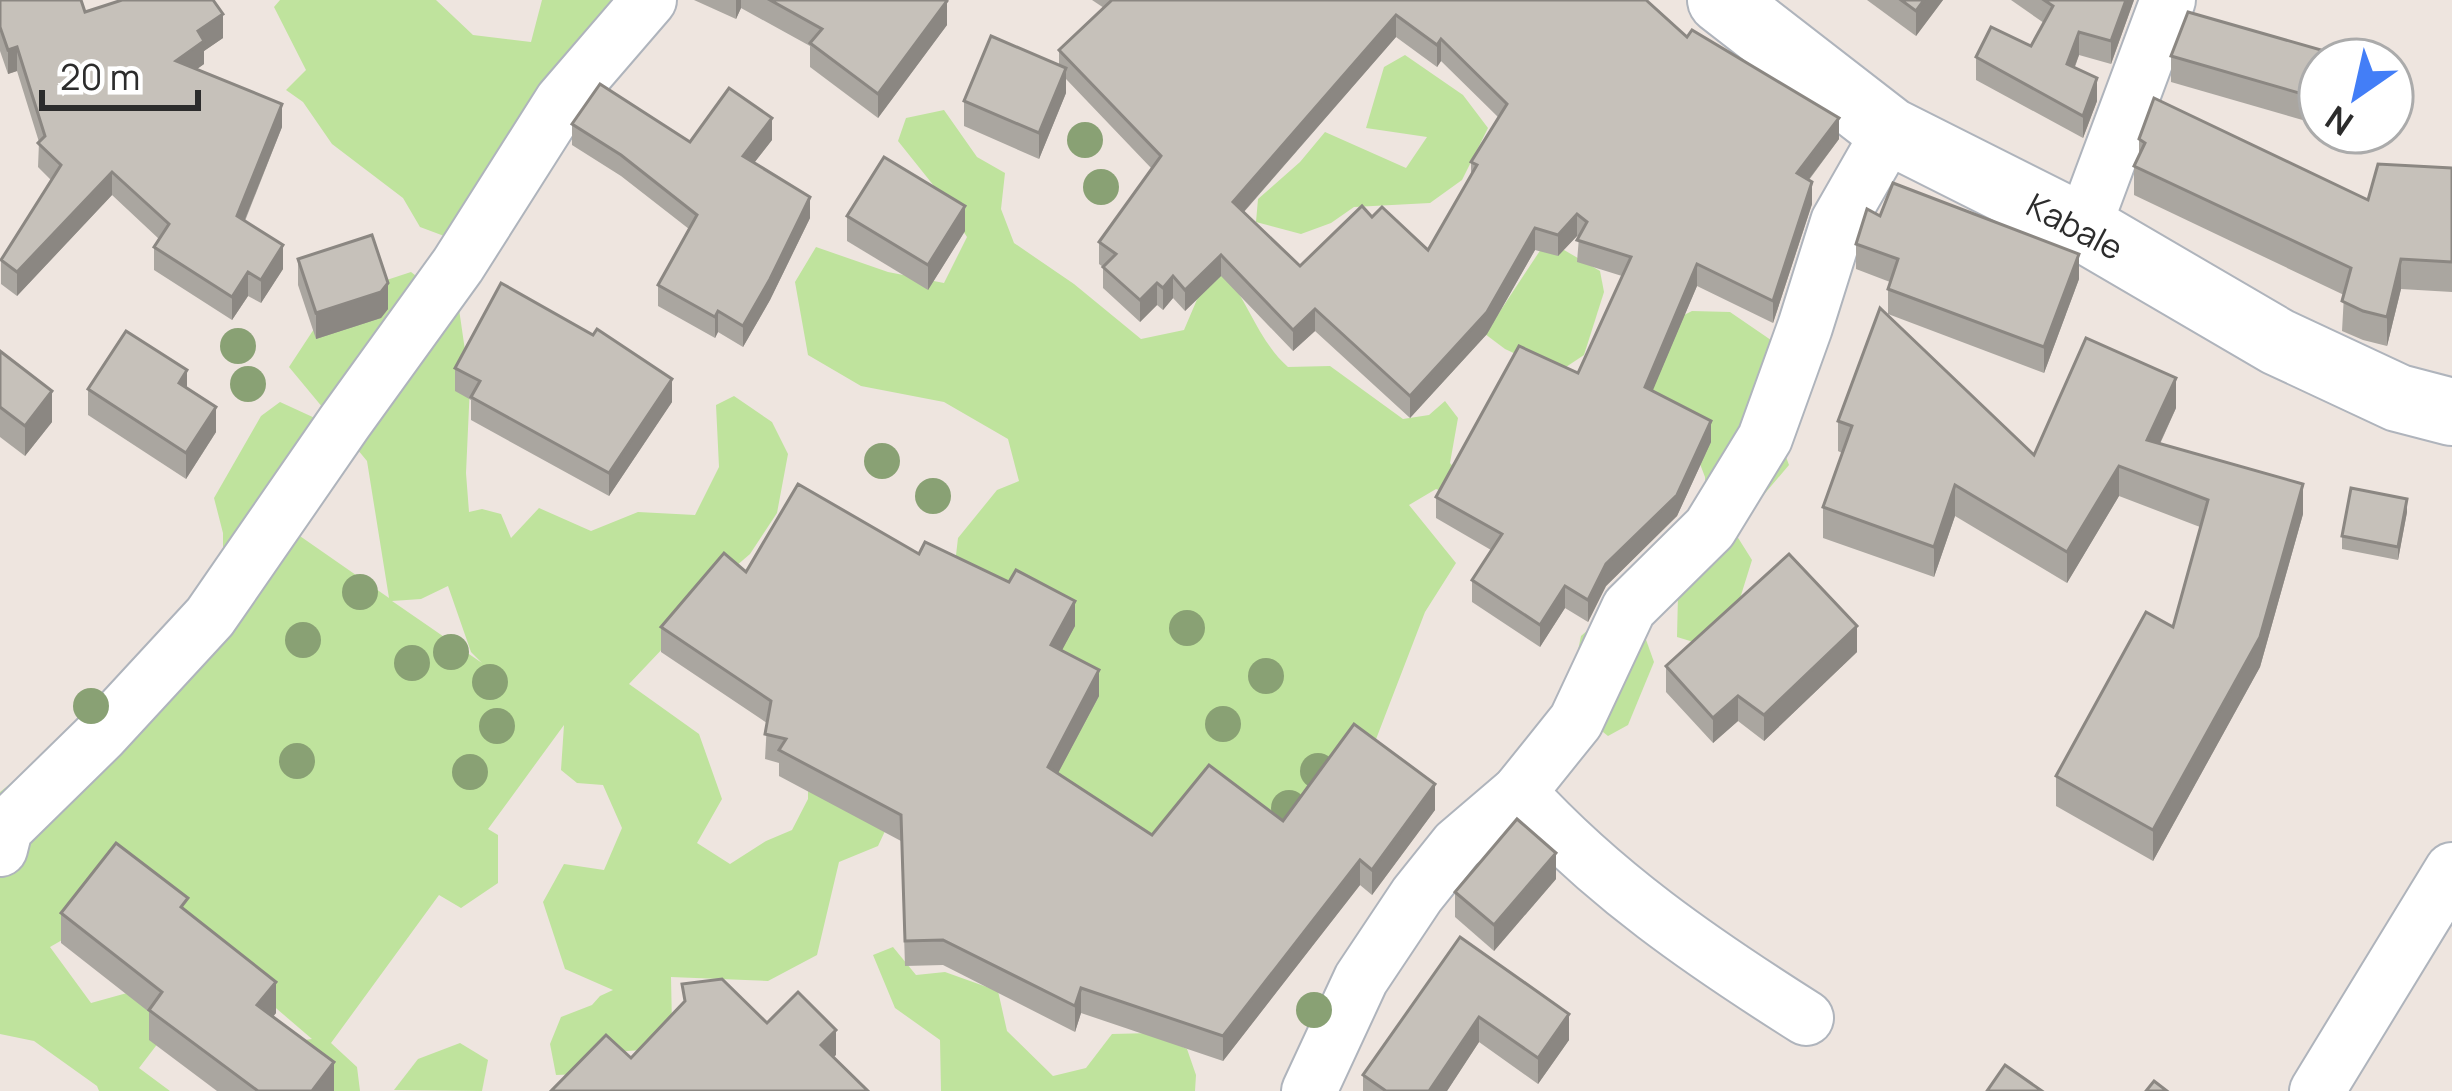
<svg xmlns="http://www.w3.org/2000/svg" width="2452" height="1091" font-family="Manrope,sans-serif">
  <style>
    .green { fill: #bfe39d; fill-rule: evenodd }
    .lines { fill: none; stroke-linecap: round; stroke-linejoin: round }
    .street-casing { stroke: #afb4bc; stroke-width: 58 }
    .secondary-casing { stroke: #afb4bc; stroke-width: 70 }
    .street { stroke: #fff; stroke-width: 54 }
    .secondary { stroke: #fff; stroke-width: 66 }
    .tree { fill: #89a174 }
    .wall { fill: #aaa6a0; fill-rule: evenodd }
    .shaded-wall { fill: #8b8782 }
    .building { fill: #c6c1ba; stroke: #8b8782; stroke-width: 3; fill-rule: evenodd }
    .labels { text-anchor: middle; dominant-baseline: central; stroke-width: 9; stroke-linejoin: round; paint-order: stroke }
    .street-label { font-size: 33px; fill: #2c2c2c; stroke: #fff }
  </style>
  <rect width="100%" height="100%" fill="#eee5df"/>
  <g class="green">
    <polygon points="280,0 436,0 473,35 531,42 542,0 634,0 507,140 528,208 495,255 420,227 403,198 332,144 303,102 286,90 306,70 274,7"/>
    <polygon points="1405,55 1463,95 1488,128 1462,180 1430,203 1354,207 1331,223 1301,234 1256,222 1258,199 1300,162 1325,132 1406,168 1427,137 1366,128 1384,67"/>
    <path d="M 944,110 L 977,157 L 1005,173 L 1001,209 L 1014,243 L 1074,284 L 1141,339 L 1184,330 L 1204,283 L 1225,273 C 1248,302 1260,343 1288,367 L 1330,366 L 1403,419 L 1429,415 L 1445,401 L 1458,418 L 1450,463 L 1473,489 L 1462,498 L 1436,489 L 1409,505 L 1456,563 L 1425,612 L 1373,747 L 1310,839 L 1206,766 L 1183,821 L 1158,853 L 959,713 L 950,607 L 958,538 L 997,490 L 1019,481 L 1008,439 L 944,402 L 861,386 L 808,355 L 795,282 L 816,247 L 888,272 L 944,283 L 967,237 L 934,186 L 898,141 L 906,118 Z"/>
    <polygon points="1547,240 1600,271 1604,292 1584,355 1557,373 1505,349 1485,334"/>
    <path d="M 411,272 L 459,309 L 470,385 L 466,473 L 469,512 L 482,509 L 501,514 L 511,538 L 539,508 L 591,531 L 638,512 L 695,515 L 719,467 L 716,405 L 734,396 L 772,422 L 788,454 L 777,513 L 750,554 L 728,573 L 666,645 L 629,684 L 699,734 L 722,799 L 697,843 L 730,864 L 766,841 L 792,830 L 808,799 L 808,764 L 894,812 L 878,846 L 839,862 L 817,955 L 768,981 L 671,977 L 672,1026 L 642,1050 L 600,1053 L 581,1074 L 556,1075 L 550,1044 L 561,1017 L 592,1005 L 600,996 L 613,990 L 565,969 L 543,902 L 564,864 L 604,870 L 622,828 L 603,785 L 577,783 L 561,770 L 564,725 L 488,829 L 498,835 L 498,883 L 461,908 L 439,895 L 331,1043 L 357,1067 L 360,1091 L 309,1091 L 297,1041 L 312,1039 L 249,985 L 83,928 L 50,947 L 91,1003 L 127,993 L 153,1005 L 162,1038 L 139,1068 L 170,1091 L 99,1091 L 97,1086 L 34,1041 L 0,1034 L 0,792 L 39,761 L 254,568 L 223,550 L 223,533 L 214,498 L 261,416 L 280,402 L 317,419 L 297,534 L 389,598 L 367,461 L 289,367 L 335,297 ZM 448,586 L 471,652 L 482,663 L 392,601 L 421,599 Z"/>
    <polygon points="1692,311 1730,312 1784,349 1779,438 1789,465 1750,511 1735,533 1752,560 1728,637 1710,647 1677,637 1678,595 1705,496 1705,477 1680,412 1639,390 1682,316"/>
    <polygon points="1609,612 1644,634 1654,662 1628,725 1608,736 1593,724 1571,684 1581,636"/>
    <polygon points="893,947 916,975 945,972 998,991 1007,1031 1053,1076 1086,1068 1112,1034 1152,1033 1187,1049 1196,1075 1195,1091 941,1091 940,1040 895,1008 873,955"/>
    <polygon points="460,1043 488,1060 482,1091 394,1090 418,1059"/>
  </g>
  <g class="lines">
    <defs>
      <g id="street">
        <polyline points="2083,228 2168,0"/>
        <path d="M 1519,792 C 1604,885 1700,951 1806,1018"/>
        <polyline points="0,849 5,829 101,735 210,617 344,423 458,265 562,101 649,0"/>
        <polyline points="1309,1091 1361,979 1417,895 1457,845 1519,792 1576,721 1629,608 1710,528 1765,438 1805,327 1838,222 1890,131"/>
        <polyline points="2317,1091 2452,870"/>
      </g>
      <polyline id="secondary" points="1721,0 1890,131 2083,228 2278,342 2398,398 2452,412"/>
    </defs>
    <use href="#street" class="street-casing"/>
    <use href="#secondary" class="secondary-casing"/>
    <use href="#street" class="street"/>
    <use href="#secondary" class="secondary"/>
  </g>
  <g class="tree">
    <circle cx="1085" cy="140" r="18"/>
    <circle cx="1101" cy="187" r="18"/>
    <circle cx="238" cy="346" r="18"/>
    <circle cx="248" cy="384" r="18"/>
    <circle cx="882" cy="461" r="18"/>
    <circle cx="933" cy="496" r="18"/>
    <circle cx="360" cy="592" r="18"/>
    <circle cx="1187" cy="628" r="18"/>
    <circle cx="303" cy="640" r="18"/>
    <circle cx="451" cy="652" r="18"/>
    <circle cx="412" cy="663" r="18"/>
    <circle cx="1266" cy="676" r="18"/>
    <circle cx="490" cy="682" r="18"/>
    <circle cx="91" cy="706" r="18"/>
    <circle cx="1223" cy="724" r="18"/>
    <circle cx="497" cy="726" r="18"/>
    <circle cx="297" cy="761" r="18"/>
    <circle cx="1318" cy="771" r="18"/>
    <circle cx="470" cy="772" r="18"/>
    <circle cx="1289" cy="808" r="18"/>
    <circle cx="1314" cy="1010" r="18"/>
  </g>
  <g class="wall">
    <polygon points="0,0 85,12 223,38 204,51 204,64 197,69 282,127 245,221 283,269 261,303 248,296 232,320 154,270 154,247 159,239 112,195 17,296 1,284 1,260 51,180 38,167 39,142 17,71 8,74 0,51"/>
    <polygon points="694,0 946,0 947,25 878,118 810,67 810,46 741,8 736,19"/>
    <path d="M 1092,0 L 1646,0 L 1687,37 L 1839,139 L 1809,180 L 1812,204 L 1773,323 L 1697,286 L 1652,391 L 1711,442 L 1677,516 L 1606,586 L 1588,622 L 1565,608 L 1540,647 L 1472,602 L 1472,580 L 1491,550 L 1436,518 L 1436,497 L 1578,373 L 1622,276 L 1577,262 L 1579,237 L 1577,236 L 1558,256 L 1535,250 L 1487,334 L 1410,418 L 1315,331 L 1293,351 L 1221,276 L 1185,311 L 1173,298 L 1163,310 L 1157,305 L 1140,322 L 1103,288 L 1103,267 L 1099,264 L 1099,242 L 1152,169 L 1066,79 L 1066,93 L 1039,159 L 964,126 L 964,101 L 1059,65 L 1059,50 L 1104,8 ZM 1396,37 L 1437,67 L 1441,61 L 1498,117 L 1471,162 L 1471,174 L 1428,250 L 1372,217 L 1300,266 L 1244,212 Z"/>
    <polygon points="1867,0 1943,0 1916,36"/>
    <polygon points="2011,0 2134,0 2111,64 2079,55 2075,67 2097,101 2083,138 1976,80 1976,57 2031,46 2044,23"/>
    <polygon points="2171,56 2320,60 2320,125 2171,82"/>
    <polygon points="572,124 690,142 772,140 754,163 810,218 770,300 743,347 718,332 715,338 658,306 658,285 689,229 621,176 572,145"/>
    <polygon points="2345,132 2391,132 2387,144"/>
    <polygon points="2139,139 2368,200 2452,168 2452,292 2401,289 2387,346 2363,340 2342,331 2344,295 2134,195 2134,166 2139,156"/>
    <polygon points="847,216 965,231 928,290 847,241"/>
    <polygon points="1880,216 2079,279 2044,373 1888,314 1888,289 1890,282 1856,269 1856,244"/>
    <polygon points="298,259 388,309 381,318 316,339 298,285"/>
    <polygon points="0,351 52,422 25,456 0,437"/>
    <polygon points="455,368 672,402 609,496 471,420 471,400 455,391"/>
    <polygon points="88,389 187,389 216,432 186,479 88,415"/>
    <polygon points="2176,408 2160,444 2303,514 2260,667 2153,861 2056,806 2056,776 2173,627 2200,527 2119,496 2067,583 1955,516 1934,577 1823,538 1823,507 1842,453 1838,451 1838,421 2034,455"/>
    <polygon points="2407,512 2398,560 2342,549 2342,536"/>
    <polygon points="919,554 1075,626 1061,651 1099,696 1058,773 1152,835 1283,821 1435,810 1372,895 1360,885 1223,1061 1081,1013 1075,1032 943,965 905,966 901,841 779,776 779,763 765,759 767,723 661,652 661,627 746,572"/>
    <polygon points="1857,652 1764,741 1738,721 1713,743 1666,692 1666,666"/>
    <polygon points="1556,879 1494,951 1455,917 1455,892"/>
    <polygon points="188,912 276,1013 273,1017 334,1091 217,1091 149,1040 149,1012 61,943 61,913"/>
    <polygon points="1460,937 1569,1040 1538,1084 1479,1042 1447,1091 1363,1091 1363,1075"/>
  </g>
  <g class="shaded-wall">
    <polygon points="736,0 741,0 741,8 736,19"/>
    <polygon points="1924,0 1943,0 1916,36 1916,11"/>
    <polygon points="2126,0 2134,0 2111,64 2111,41"/>
    <polygon points="947,1 947,25 878,118 878,94"/>
    <polygon points="223,14 223,38 204,51 204,64 176,84 176,61 198,31"/>
    <polygon points="1396,15 1396,37 1233,224 1233,202"/>
    <polygon points="2079,32 2079,55 2067,86 2067,64"/>
    <polygon points="1441,39 1441,61 1437,67 1437,45"/>
    <polygon points="17,47 17,71 8,74 8,50"/>
    <polygon points="1066,68 1066,93 1039,159 1039,133"/>
    <polygon points="2401,73 2401,98 2392,129 2392,103"/>
    <polygon points="2097,78 2097,101 2083,138 2083,116"/>
    <polygon points="282,104 282,127 237,239 237,216"/>
    <polygon points="772,118 772,140 743,177 743,156"/>
    <polygon points="1839,118 1839,139 1797,195 1797,173"/>
    <polygon points="112,172 112,195 17,296 17,272"/>
    <polygon points="1812,182 1812,204 1773,323 1773,301"/>
    <polygon points="810,197 810,218 770,300 743,347 743,326"/>
    <polygon points="965,206 965,231 928,290 928,265"/>
    <polygon points="1577,214 1577,236 1558,256 1558,235"/>
    <polygon points="1535,228 1535,250 1487,334 1410,418 1410,396"/>
    <polygon points="283,245 283,269 261,303 261,280"/>
    <polygon points="2079,254 2079,279 2044,373 2044,347"/>
    <polygon points="1221,255 1221,276 1185,311 1185,290"/>
    <polygon points="2401,259 2401,289 2387,346 2387,317"/>
    <polygon points="1697,264 1697,286 1645,409 1645,387"/>
    <polygon points="248,272 248,296 232,320 232,297"/>
    <polygon points="1173,276 1173,298 1163,310 1163,288"/>
    <polygon points="388,283 388,309 381,318 316,339 316,313"/>
    <polygon points="1157,283 1157,305 1140,322 1140,300"/>
    <polygon points="1315,309 1315,331 1293,351 1293,330"/>
    <polygon points="718,311 718,332 715,338 715,317"/>
    <polygon points="187,370 187,396 179,383"/>
    <polygon points="2176,378 2176,408 2147,471 2147,440"/>
    <polygon points="672,379 672,402 609,496 609,473"/>
    <polygon points="52,391 52,422 25,456 25,426"/>
    <polygon points="216,407 216,432 186,479 186,453"/>
    <polygon points="1711,421 1711,442 1677,516 1606,586 1588,622 1588,600 1606,564"/>
    <polygon points="2119,466 2119,496 2067,583 2067,552"/>
    <polygon points="2303,484 2303,514 2260,667 2153,861 2153,830"/>
    <polygon points="1955,485 1955,516 1934,577 1934,547"/>
    <polygon points="2407,499 2407,512 2398,560 2398,547"/>
    <polygon points="1565,586 1565,608 1540,647 1540,625"/>
    <polygon points="1075,601 1075,626 1051,671 1051,645"/>
    <polygon points="1857,626 1857,652 1764,741 1764,715"/>
    <polygon points="1099,670 1099,696 1048,792 1048,767"/>
    <polygon points="1738,696 1738,721 1713,743 1713,718"/>
    <polygon points="1435,784 1435,810 1372,895 1372,870"/>
    <polygon points="1556,853 1556,879 1494,951 1494,925"/>
    <polygon points="1360,860 1360,885 1223,1061 1223,1036"/>
    <polygon points="276,982 276,1013 257,1035 257,1005"/>
    <polygon points="1081,988 1081,1013 1075,1032 1075,1006"/>
    <polygon points="1569,1014 1569,1040 1538,1084 1538,1058"/>
    <polygon points="1479,1017 1479,1042 1447,1091 1429,1091"/>
    <polygon points="836,1030 836,1055 821,1070 821,1045"/>
    <polygon points="334,1062 334,1091 312,1091"/>
  </g>
  <g class="building">
    <polygon points="0,0 81,0 85,12 122,0 213,0 223,14 198,31 204,41 176,61 282,104 237,216 283,245 261,280 248,272 232,297 154,247 169,224 112,172 17,272 1,260 61,165 38,143 45,136 17,47 8,50 0,27"/>
    <polygon points="770,0 946,0 947,1 878,94 810,43 822,29"/>
    <path d="M 1112,0 L 1646,0 L 1687,37 L 1692,30 L 1839,118 L 1797,173 L 1812,182 L 1773,301 L 1697,264 L 1645,387 L 1711,421 L 1677,495 L 1606,564 L 1588,600 L 1565,586 L 1540,625 L 1472,580 L 1502,534 L 1436,497 L 1519,346 L 1578,373 L 1631,257 L 1577,240 L 1587,222 L 1577,214 L 1558,235 L 1535,228 L 1487,312 L 1410,396 L 1315,309 L 1293,330 L 1221,255 L 1185,290 L 1173,276 L 1163,288 L 1157,283 L 1140,300 L 1103,267 L 1116,254 L 1099,242 L 1161,156 L 1059,50 ZM 1396,15 L 1437,45 L 1441,39 L 1507,104 L 1471,162 L 1477,165 L 1428,250 L 1382,207 L 1372,217 L 1362,206 L 1300,266 L 1233,202 Z"/>
    <polygon points="1901,0 1924,0 1916,11"/>
    <polygon points="2044,0 2126,0 2111,41 2079,32 2067,64 2097,78 2083,116 1976,57 1991,27 2031,46 2053,6"/>
    <polygon points="2188,12 2356,60 2320,60 2320,99 2171,56"/>
    <polygon points="991,36 1066,68 1039,133 964,101"/>
    <polygon points="2392,70 2401,73 2392,103"/>
    <polygon points="600,84 690,142 729,88 772,118 743,156 810,197 770,279 743,326 718,311 715,317 658,285 697,215 621,155 572,124"/>
    <polygon points="2154,98 2368,200 2378,164 2452,168 2452,262 2401,259 2387,317 2363,311 2342,301 2351,268 2134,166 2145,143 2139,139"/>
    <polygon points="884,157 965,206 928,265 847,216"/>
    <polygon points="1893,183 2079,254 2044,347 1888,289 1898,259 1856,244 1867,209 1880,216"/>
    <polygon points="372,235 388,283 381,292 316,313 298,259"/>
    <polygon points="501,283 593,335 597,329 672,379 609,473 471,397 480,381 455,368"/>
    <polygon points="1880,308 2034,455 2086,338 2176,378 2147,440 2303,484 2260,637 2153,830 2056,776 2146,612 2173,627 2208,500 2119,466 2067,552 1955,485 1934,547 1823,507 1852,426 1838,421"/>
    <polygon points="126,331 187,370 179,383 216,407 186,453 88,389"/>
    <polygon points="0,351 52,391 25,426 0,407"/>
    <polygon points="798,484 919,554 925,542 1009,582 1016,570 1075,601 1051,645 1099,670 1048,767 1152,835 1209,765 1283,821 1354,724 1435,784 1372,870 1360,860 1223,1036 1081,988 1075,1006 943,940 905,941 901,815 779,750 786,739 765,734 771,701 661,627 724,553 746,572"/>
    <polygon points="2351,488 2407,499 2398,547 2342,536"/>
    <polygon points="1789,554 1857,626 1764,715 1738,696 1713,718 1666,666"/>
    <polygon points="1517,819 1556,853 1494,925 1455,892"/>
    <polygon points="116,843 188,898 181,907 276,982 257,1005 334,1062 312,1091 258,1091 149,1010 162,992 61,913"/>
    <polygon points="1460,937 1569,1014 1538,1058 1479,1017 1429,1091 1386,1091 1363,1075"/>
    <polygon points="722,979 767,1023 798,992 836,1030 821,1045 868,1091 551,1091 606,1035 631,1058 685,1001 682,984"/>
    <polygon points="2005,1065 2042,1091 1987,1091"/>
    <polygon points="2154,1081 2167,1091 2146,1091"/>
  </g>
  <g class="labels">
    <g class="street-label">
      <text transform="translate(2075 226) rotate(28)">Kabale</text>
    </g>
  </g>
  <g transform="translate(2356 96) rotate(214)"><circle r="57" fill="#ffffff" stroke="#ababab" stroke-width="3"/>
  <path d="M0-9L21 45L0 30L-21 45Z" fill="#437ef7"/>
  <text y="-18" font-size="33" font-weight="bold" text-anchor="middle" fill="#2c2c2c">N</text>
  </g>
  <path d="M42 90v18h156v-18" fill="none" stroke="#2c2c2c" stroke-width="6"/>
  <text x="60" y="90" font-size="36" fill="#2c2c2c" stroke="#ffffff" stroke-width="9" paint-order="stroke">20 m</text>
</svg>
